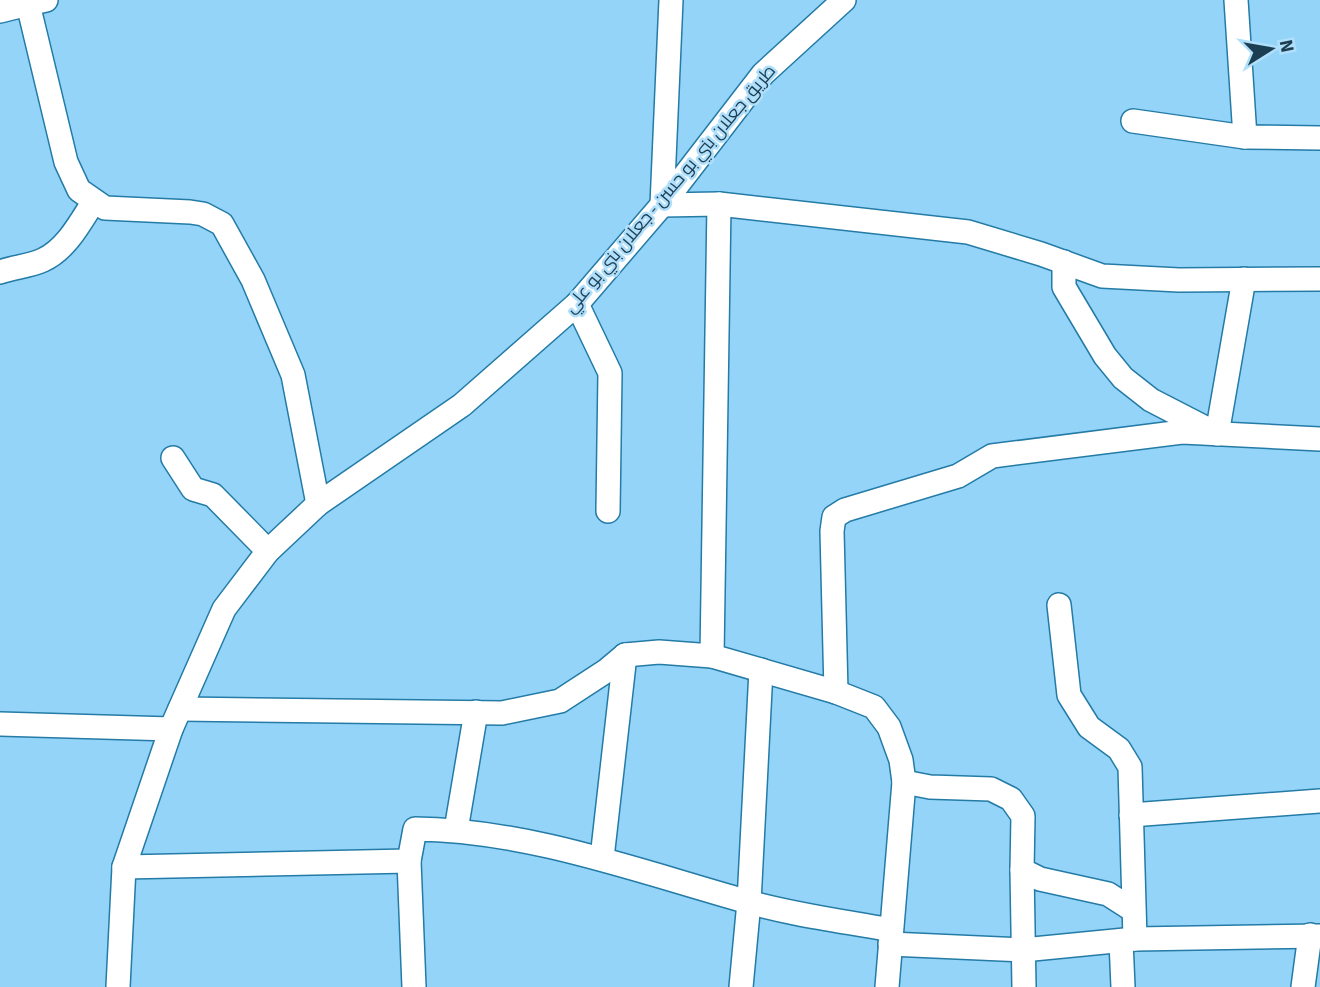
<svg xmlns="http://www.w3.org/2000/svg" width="1320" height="987" font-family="'Source Sans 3',Cairo,sans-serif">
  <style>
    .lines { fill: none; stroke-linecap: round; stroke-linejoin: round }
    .minor-casing { stroke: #237ba6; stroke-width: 26 }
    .minor { stroke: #fff; stroke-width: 23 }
    .labels { text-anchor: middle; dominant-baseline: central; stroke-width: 5; stroke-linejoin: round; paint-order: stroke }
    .street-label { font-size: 18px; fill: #1c3e52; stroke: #b0dffb }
  </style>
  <rect width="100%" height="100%" fill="#94d4f9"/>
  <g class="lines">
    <defs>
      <g id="minor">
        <polyline points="46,0 28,4 66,162 79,190 105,208 190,212 203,214 222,224 253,280 293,375 318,504"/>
        <polyline points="671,0 662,205 719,204 968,232 1041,254 1102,276 1179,280 1320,279"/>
        <polyline points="1236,0 1245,137"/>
        <polyline points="0,11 28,4"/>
        <polyline points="1133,121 1245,137 1320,138"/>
        <polyline points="1064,262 1064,287 1105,356 1123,378 1151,400 1217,434 1244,279"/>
        <path d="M 0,272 C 14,267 30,266 43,260 C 67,249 81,221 94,201"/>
        <polyline points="577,304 610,373 608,511"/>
        <polyline points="173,458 193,489 213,495 268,551"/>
        <polyline points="1059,605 1069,695 1089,727 1119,749 1130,767 1135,939"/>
        <polyline points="712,656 719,204"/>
        <polyline points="836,692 832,531 834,517 845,510 958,476 992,456 1182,432 1320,439"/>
        <polyline points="180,709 502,713 560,701 606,671 625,655 659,652 712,656 836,692 874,707 889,727 901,760 904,782 887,987"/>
        <polyline points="0,724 171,729"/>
        <polyline points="904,782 930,787 991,789 1011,799 1023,816 1022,870 1040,879 1108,894 1133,910"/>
        <polyline points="1131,815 1320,801"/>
        <polyline points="456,830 476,712"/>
        <polyline points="602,858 625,655"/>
        <polyline points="124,867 409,861"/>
        <polyline points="1022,870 1024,987"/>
        <polyline points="1121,941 1123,987"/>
        <polyline points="890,944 1023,950 1135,939 1320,936"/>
        <polyline points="118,987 124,867 171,729 224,609 268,551 318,504 462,405 577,304 662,205 763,74 844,0"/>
        <path d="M 414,987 L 409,861 L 415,829 C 527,830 638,871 745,901 C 793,915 843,921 891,930"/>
        <polyline points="741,987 749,902 761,670"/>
        <polyline points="1303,987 1310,935"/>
      </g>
    </defs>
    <use href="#minor" class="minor-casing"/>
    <use href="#minor" class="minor"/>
  </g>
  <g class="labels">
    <g class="street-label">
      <text transform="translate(670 189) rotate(-50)">طريق جعلان بني بو حسن - جعلان بني بو علي</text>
    </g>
  </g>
  <g transform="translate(1271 49) rotate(79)" stroke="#b0dffb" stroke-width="5" paint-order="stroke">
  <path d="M0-5L12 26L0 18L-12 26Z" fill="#1c3e52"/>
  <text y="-10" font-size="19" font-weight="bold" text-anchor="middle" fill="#1c3e52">N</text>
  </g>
</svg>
